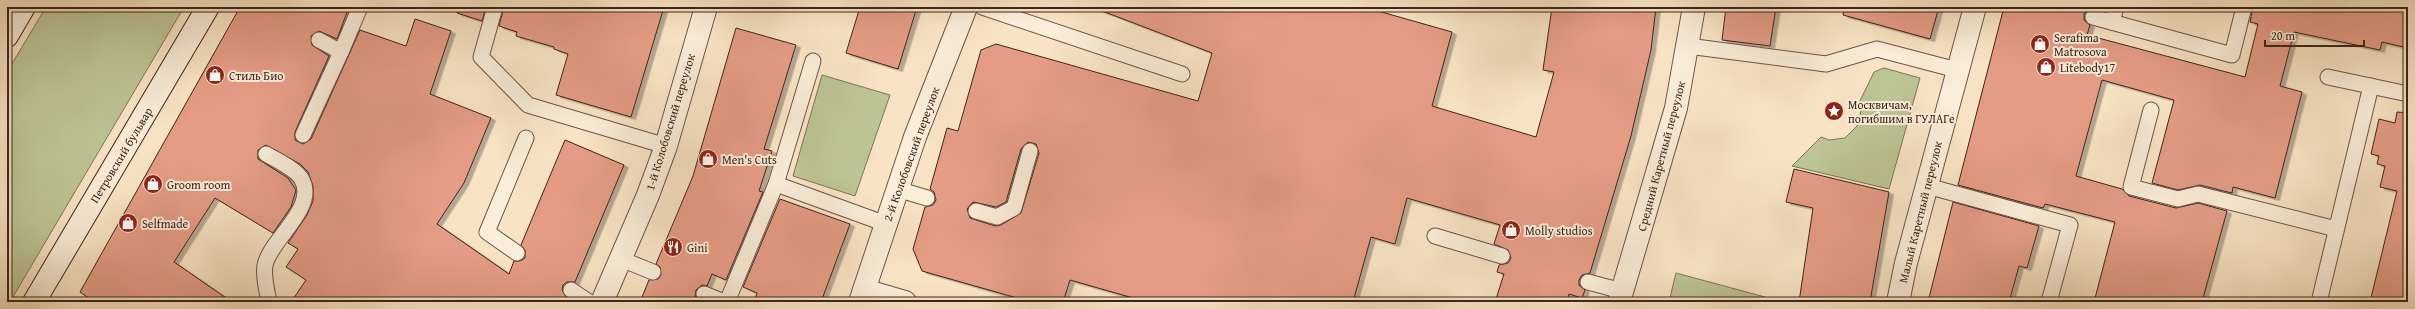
<svg xmlns="http://www.w3.org/2000/svg" width="2415" height="309" font-family="'Gentium Book Plus',serif">
  <style>
    .green { fill: #bdc495; stroke: #7d7458 }
    .building { fill: #e59c86; stroke: #3d241b; fill-rule: evenodd; filter: url(#shadow) }
    .lines { fill: none; stroke-linecap: round; stroke-linejoin: round }
    .lane-casing { stroke: #6c5446; stroke-width: 17 }
    .street-casing { stroke: #6c5446; stroke-width: 24 }
    .secondary-casing { stroke: #3d241b; stroke-width: 24 }
    .lane { stroke: #faedd9; stroke-width: 15 }
    .street { stroke: #faedd9; stroke-width: 22 }
    .secondary { stroke: #faedd9; stroke-width: 22 }
    .labels { text-anchor: middle; dominant-baseline: central; stroke-width: 4; stroke-linejoin: round; paint-order: stroke }
    .poi-label { font-size: 12px; fill: #3d241b; stroke: #faedd9; text-anchor: start }
    .street-label { font-size: 12px; fill: #3d241b; stroke: #faedd9 }
  </style>
  <defs>
    <filter id="shadow"><feDropShadow dx="4.5" dy="2.5" stdDeviation="0" flood-color="#0004"/></filter>
  </defs>
  <rect width="100%" height="100%" fill="#f8e4c5"/>
  <filter id="stains"><feTurbulence type="fractalNoise" baseFrequency=".005" numOctaves="4"/><feColorMatrix values="0 0 0 0 .2 0 0 0 0 .09 0 0 0 0 .02 0 0 0 .5 -.17"/></filter>
  <radialGradient id="worn" r=".72"><stop offset=".6" stop-color="#630" stop-opacity="0"/><stop offset="1" stop-color="#630" stop-opacity=".3"/></radialGradient>
  <g class="green">
    <polygon points="46,7 184,7 10,302 7,302 7,72"/>
    <polygon points="1884,68 1920,78 1889,189 1792,166 1821,137 1829,140 1845,138 1857,126 1861,111 1859,103 1874,72"/>
    <polygon points="822,75 890,95 855,196 793,176"/>
    <polygon points="1676,273 1765,297 1764,302 1669,302"/>
  </g>
  <g class="building">
    <polygon points="240,7 349,7 337,39 319,31 311,36 312,45 329,56 295,132 295,140 303,144 311,139 360,30 406,46 415,19 451,31 430,94 491,118 464,183 437,224 509,274 514,261 520,261 525,258 525,250 521,245 565,140 624,165 575,282 567,282 563,285 562,290 568,299 566,302 291,302 306,280 286,267 298,249 288,243 307,215 313,201 313,186 308,172 300,164 266,145 258,150 258,159 288,178 296,190 291,207 273,233 215,198 174,262 232,302 94,302 80,292"/>
    <polygon points="458,7 486,7 482,21 457,13"/>
    <polygon points="504,7 664,7 631,117 556,95 568,54 554,49 554,47 516,36 517,32 499,26"/>
    <polygon points="860,7 917,7 898,69 846,53"/>
    <path d="M 1097,7 L 1364,7 L 1452,32 L 1432,106 L 1536,137 L 1554,72 L 1543,70 L 1552,7 L 1656,7 L 1651,50 L 1631,136 L 1590,273 L 1582,275 L 1579,280 L 1579,285 L 1585,290 L 1582,298 L 1569,294 L 1567,302 L 1495,302 L 1504,274 L 1497,272 L 1499,265 L 1508,263 L 1511,258 L 1508,250 L 1494,244 L 1500,225 L 1407,198 L 1395,244 L 1371,237 L 1353,302 L 1147,302 L 1070,280 L 1063,302 L 1031,302 L 922,271 L 913,249 L 925,207 L 933,205 L 936,200 L 934,192 L 930,189 L 947,128 L 958,131 L 981,50 L 996,44 L 1198,101 L 1212,53 L 1097,9 ZM 1028,142 L 1036,144 L 1039,153 L 1021,213 L 1001,225 L 995,226 L 970,218 L 967,209 L 973,202 L 996,207 L 1006,202 L 1021,149 Z"/>
    <polygon points="1726,7 1776,7 1770,46 1722,40"/>
    <polygon points="1844,7 1939,7 1930,39 1843,15"/>
    <polygon points="2004,7 2095,7 2087,10 2084,14 2084,20 2090,25 2087,35 2245,77 2258,24 2250,22 2253,7 2408,7 2408,48 2382,42 2380,50 2294,32 2280,86 2302,92 2275,198 2233,187 2232,193 2200,185 2178,190 2152,183 2174,100 2102,80 2076,176 2122,189 2129,196 2176,208 2198,203 2227,211 2202,302 2094,302 2115,222 2045,204 2043,208 1958,185"/>
    <polygon points="736,28 796,45 764,149 772,151 759,191 763,192 726,280 712,274 707,286 702,285 696,290 695,296 700,302 640,302 649,280 658,279 661,275 660,267 656,264 693,176"/>
    <polygon points="2397,112 2408,113 2408,302 2370,302 2397,191 2380,187 2385,166 2377,164 2379,156 2371,154 2379,119 2395,123"/>
    <polygon points="1794,169 1889,192 1870,302 1799,302 1813,208 1786,202"/>
    <polygon points="780,199 850,224 821,302 754,302 757,293 743,287"/>
    <polygon points="1953,202 2039,226 2027,268 2019,266 2009,302 1928,302"/>
  </g>
  <g class="lines">
    <defs>
      <g id="lane">
        <polyline points="495,7 481,57 528,105 666,146"/>
        <polyline points="982,7 1182,74"/>
        <polyline points="2093,17 2232,55 2244,7"/>
        <polyline points="2112,22 2116,7"/>
        <polyline points="319,40 341,52 360,7"/>
        <polyline points="1688,46 1826,64 1877,49 1957,70"/>
        <polyline points="2328,77 2408,94"/>
        <polyline points="2151,110 2131,187 2178,199 2198,194 2336,229"/>
        <polyline points="303,135 341,52"/>
        <path d="M 266,154 C 276,160 294,168 301,178 C 319,207 271,238 265,265 C 263,278 267,290 269,302"/>
        <polyline points="776,184 813,61"/>
        <polyline points="1927,186 2070,225 2049,302"/>
        <polyline points="897,189 927,198"/>
        <polyline points="976,211 997,217 1014,208 1030,151"/>
        <polyline points="1435,236 1502,256"/>
        <polyline points="517,253 487,232 526,138"/>
        <polyline points="621,259 653,272"/>
        <polyline points="1588,282 1622,291"/>
        <polyline points="571,290 589,302"/>
        <polyline points="704,294 724,302"/>
        <polyline points="727,302 776,184 886,224"/>
        <polyline points="2319,302 2371,86"/>
      </g>
      <g id="street">
        <polyline points="864,290 905,302"/>
        <polyline points="602,302 648,195 666,146 706,7"/>
        <polyline points="860,302 915,137 966,7"/>
        <polyline points="1619,302 1676,108 1694,7"/>
        <polyline points="1898,302 1906,263 1975,7"/>
      </g>
      <g id="secondary">
        <polyline points="7,36 24,7"/>
        <polyline points="34,302 208,7"/>
      </g>
    </defs>
    <use href="#lane" class="lane-casing"/>
    <use href="#street" class="street-casing"/>
    <use href="#secondary" class="secondary-casing"/>
    <use href="#lane" class="lane"/>
    <use href="#street" class="street"/>
    <use href="#secondary" class="secondary"/>
  </g>
  <defs>
    <symbol id="shop-disc" viewBox="-11 -11 22 22"><circle r="9.5" fill="#8f2418" stroke="#faedd9"/><path d="M-5-2.5h2.3a2.7 3.5 0 0 1 5.4 0H5L5.5 6h-11ZM-1.5-2.5h3a1.5 2.3 0 0 0-3 0Z" fill="#fff"/></symbol>
    <symbol id="sight-disc" viewBox="-11 -11 22 22"><circle r="9.5" fill="#8f2418" stroke="#faedd9"/><path d="M0-6L1.8-2.2L6-1.7L2.9 1.2L3.7 5.4L0 3.3L-3.7 5.4L-2.9 1.2L-6-1.7L-1.8-2.2Z" fill="#fff"/></symbol>
    <symbol id="restaurant-disc" viewBox="-11 -11 22 22"><circle r="9.5" fill="#8f2418" stroke="#faedd9"/><path d="M-5-6h1v4h1v-4h1v4h1v-4h1v5L-1.5 .5V6h-2V.5L-5-1ZM5-6V6H3V1.5H1.5Q1.5-4 5-6Z" fill="#fff"/></symbol>
  </defs>
  <g fill-rule="evenodd">
    <use href="#shop-disc" x="2029" y="33" width="22" height="22"/>
    <use href="#shop-disc" x="2035" y="56" width="22" height="22"/>
    <use href="#shop-disc" x="204" y="64" width="22" height="22"/>
    <use href="#sight-disc" x="1823" y="100" width="22" height="22"/>
    <use href="#shop-disc" x="697" y="148" width="22" height="22"/>
    <use href="#shop-disc" x="142" y="173" width="22" height="22"/>
    <use href="#shop-disc" x="117" y="212" width="22" height="22"/>
    <use href="#shop-disc" x="1500" y="219" width="22" height="22"/>
    <use href="#restaurant-disc" x="662" y="236" width="22" height="22"/>
  </g>
  <g class="labels">
    <g class="poi-label">
      <text x="2054" y="37">Serafima<tspan x="2054" dy="14">Matrosova</tspan></text>
      <text x="2060" y="67">Litebody17</text>
      <text x="229" y="75">Стиль Био</text>
      <text x="1848" y="104">Москвичам,<tspan x="1848" dy="14">погибшим в ГУЛАГе</tspan></text>
      <text x="722" y="159">Men's Cuts</text>
      <text x="167" y="184">Groom room</text>
      <text x="142" y="223">Selfmade</text>
      <text x="1525" y="230">Molly studios</text>
      <text x="687" y="247">Gini</text>
    </g>
    <g class="street-label">
      <text transform="translate(670 122) rotate(-73)">1-й Колобовский переулок</text>
      <text transform="translate(911 154) rotate(-70)">2-й Колобовский переулок</text>
      <text transform="translate(121 155) rotate(-59)">Петровский бульвар</text>
      <text transform="translate(1661 156) rotate(-75)">Средний Каретный переулок</text>
      <text transform="translate(1920 212) rotate(-76)">Малый Каретный переулок</text>
    </g>
  </g>
  <rect width="2415" height="309" fill="none" stroke="#f8e4c5" stroke-width="24"/>
  <rect x="8" y="8" width="2399" height="293" fill="none" stroke="#3d241b" stroke-width="2"/>
  <rect x="12" y="12" width="2391" height="285" fill="none" stroke="#3d241b"/>
  <path d="M2265 40v6h99v-6" fill="none" stroke="#3d241b" stroke-width="2"/>
  <text x="2271" y="40" font-size="12" fill="#3d241b" stroke="#faedd9" stroke-width="3" paint-order="stroke">20 m</text>
  <rect width="100%" height="100%" filter="url(#stains)"/>
  <rect width="100%" height="100%" fill="url(#worn)"/>
</svg>
